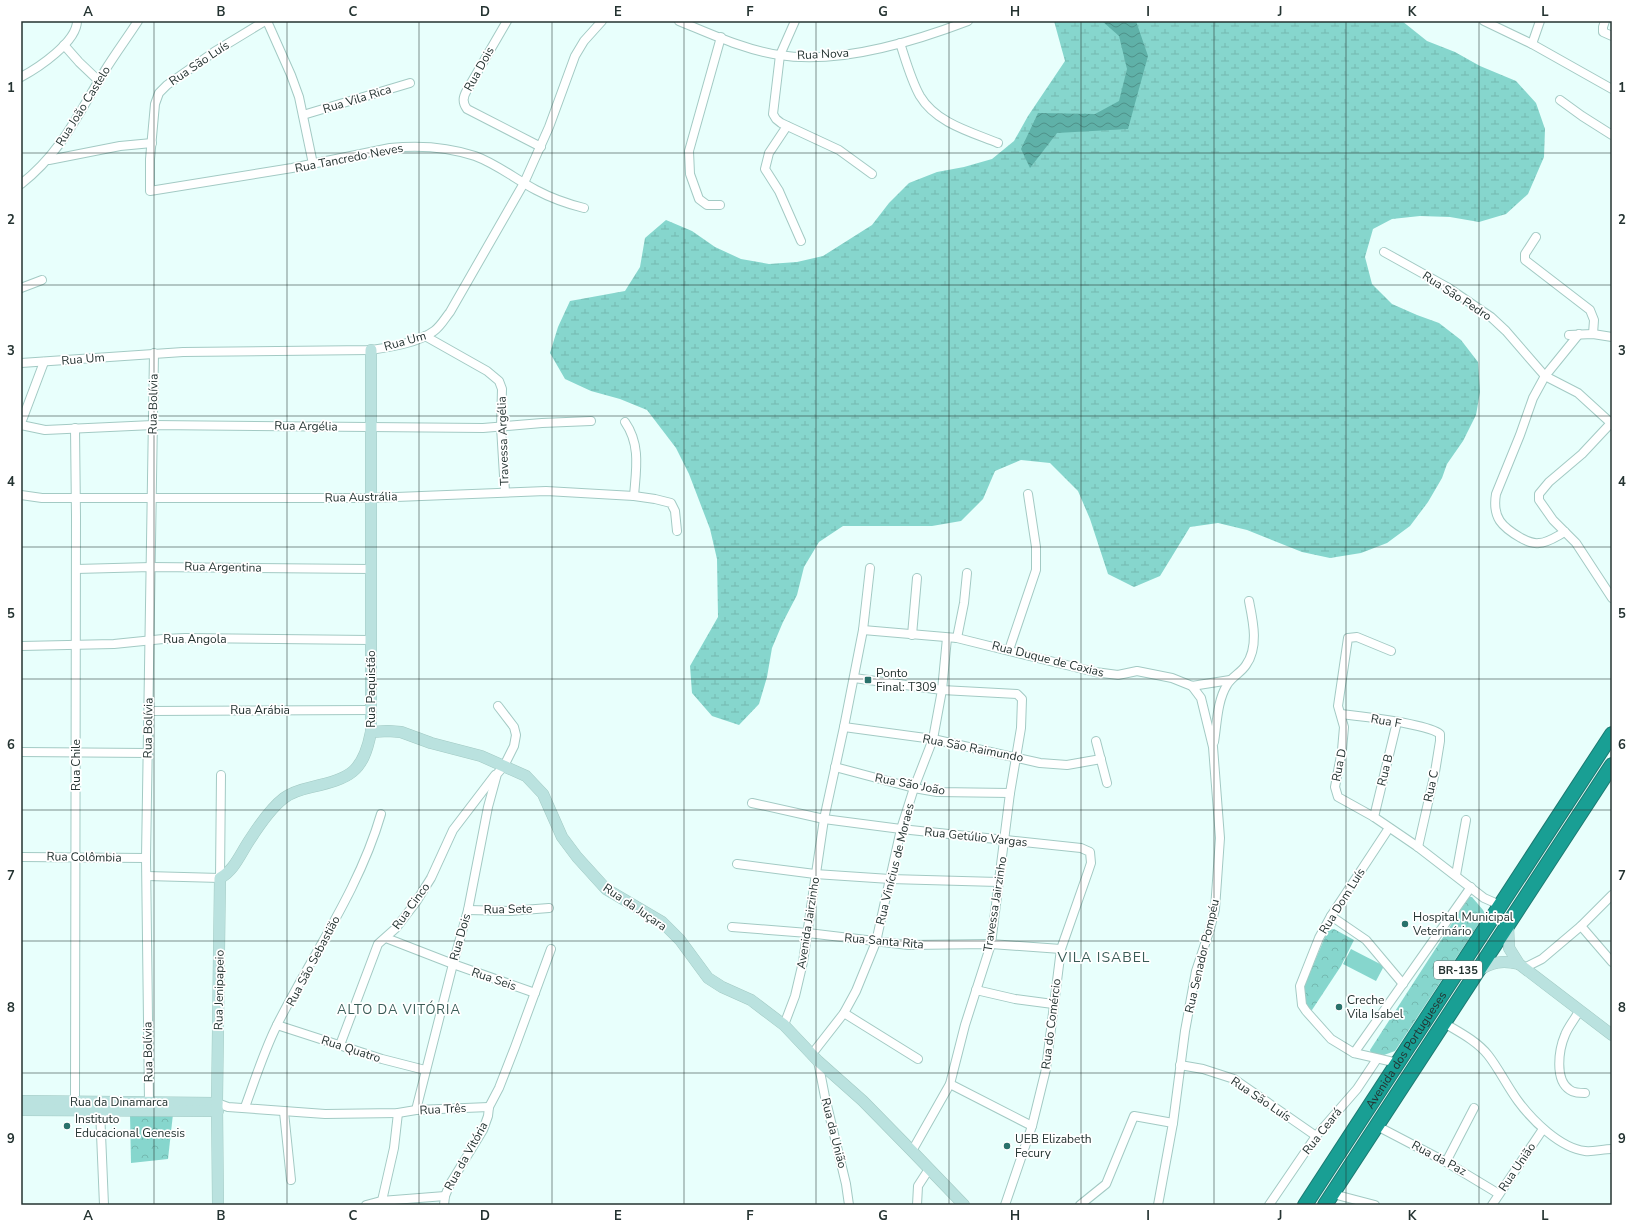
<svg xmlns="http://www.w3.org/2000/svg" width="1633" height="1226" font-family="'Nunito Sans',sans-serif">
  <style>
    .grass { fill: #86d6cd }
    .wetland { fill: url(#wetland-marsh) }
    .park { fill: url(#park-crowns) }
    .water { fill: url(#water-waves) }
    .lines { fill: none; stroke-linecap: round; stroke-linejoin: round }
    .street-casing { stroke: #a3cac4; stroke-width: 10 }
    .secondary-casing { stroke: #a3cac4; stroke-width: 12 }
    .highway-casing { stroke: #1d7971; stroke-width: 16 }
    .street { stroke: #fff; stroke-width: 8 }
    .secondary { stroke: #bae2df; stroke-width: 11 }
    .highway { stroke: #199f94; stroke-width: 14 }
    .grid { fill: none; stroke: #243331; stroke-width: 1; stroke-opacity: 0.55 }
    .poi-dot { fill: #29716a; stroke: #fff; stroke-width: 1.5 }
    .labels { text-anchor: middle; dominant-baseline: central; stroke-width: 3.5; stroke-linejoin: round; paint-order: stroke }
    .shield { fill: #fff; stroke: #66706f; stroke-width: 1 }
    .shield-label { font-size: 11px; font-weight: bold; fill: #243331 }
    .street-label { font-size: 12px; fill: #243331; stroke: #fff }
    .poi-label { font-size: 12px; fill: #243331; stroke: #fff; text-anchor: start }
    .neighbourhood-label { font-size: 13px; letter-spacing: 1px; fill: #385b56; stroke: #fff }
    .quarter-label { font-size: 14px; letter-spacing: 1px; fill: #385b56; stroke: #fff }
    .neatline { fill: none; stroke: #243331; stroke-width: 1.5 }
    .grid-label { font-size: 13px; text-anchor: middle; font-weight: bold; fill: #243331 }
  </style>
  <defs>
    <pattern id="wetland-marsh" width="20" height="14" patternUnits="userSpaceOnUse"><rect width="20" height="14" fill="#86d6cd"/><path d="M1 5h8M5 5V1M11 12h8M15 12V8" fill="none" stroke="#74b8b0"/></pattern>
    <pattern id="park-crowns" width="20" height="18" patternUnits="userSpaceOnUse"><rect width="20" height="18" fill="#86d6cd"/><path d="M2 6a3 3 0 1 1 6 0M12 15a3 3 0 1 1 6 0" fill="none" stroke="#74b8b0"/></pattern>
    <pattern id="water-waves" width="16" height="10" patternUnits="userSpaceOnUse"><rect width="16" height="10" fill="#5fb1a8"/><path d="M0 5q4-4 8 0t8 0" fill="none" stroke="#4e9189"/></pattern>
  </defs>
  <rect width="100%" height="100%" fill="#e8fffc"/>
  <polygon class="grass" points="1351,949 1384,966 1376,981 1343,964"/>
  <polygon class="wetland" points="1054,21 1402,21 1427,41 1455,52 1480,66 1516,81 1536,103 1545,129 1544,157 1528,194 1506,214 1479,222 1450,217 1420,216 1392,219 1373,229 1365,257 1372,284 1392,304 1417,315 1439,323 1461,340 1478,362 1480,392 1476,415 1463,441 1447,464 1442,478 1428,502 1410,526 1387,543 1361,553 1330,558 1302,552 1247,530 1218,523 1190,527 1160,576 1134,587 1108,574 1090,519 1078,491 1050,463 1021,460 995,471 983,499 961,521 932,526 843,526 819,542 804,567 797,595 783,622 772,648 767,677 759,704 739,725 712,716 692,693 690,666 718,617 717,559 710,529 689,474 676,448 647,410 620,399 591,391 565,379 550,353 558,327 570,301 625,291 640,267 645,238 666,220 692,231 715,247 741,259 769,264 797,262 823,256 872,225 889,203 909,183 937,172 964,167 992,159 1014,141 1028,116 1065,61"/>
  <g class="park">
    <polygon points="1469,897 1472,897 1483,910 1485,914 1395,1051 1384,1055 1371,1054 1370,1050"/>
    <polygon points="1334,929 1354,940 1341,966 1310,1013 1306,1007 1302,991 1328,930"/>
    <polygon points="130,1114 173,1114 168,1159 131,1163"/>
  </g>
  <polygon class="water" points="1102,21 1136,21 1148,56 1128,129 1057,133 1030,168 1021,149 1038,113 1095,114 1119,101 1127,69 1119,36"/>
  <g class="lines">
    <defs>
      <g id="street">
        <path d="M 265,21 L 214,52 L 167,85 L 159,93 L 155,104 L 150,159 L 150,191 L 292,168 L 390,148 C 418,145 448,147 475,156 C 497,164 515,179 536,190 C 551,198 568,204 584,208"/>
        <polyline points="267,21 291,75 299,97 313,164"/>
        <path d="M 507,21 L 467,90 C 463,97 462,102 467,109 L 541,147"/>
        <path d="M 679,21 C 711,34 745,50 779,55 C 839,65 913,42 968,21"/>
        <polyline points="795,21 780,55 773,114 776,119 781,123 839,150 872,174"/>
        <polyline points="1484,21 1532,44 1612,89"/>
        <polyline points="1605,21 1603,27 1603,32 1612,36"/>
        <path d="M 900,43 C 906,61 911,80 920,96 C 936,123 971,132 998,143"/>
        <polyline points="1532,44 1540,21"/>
        <polyline points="64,45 79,62 99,81"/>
        <path d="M 21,77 C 38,68 77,42 77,21"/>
        <polyline points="1560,100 1582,116 1612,135"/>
        <polyline points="303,115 410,83"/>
        <polyline points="787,126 769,153 765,169 779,191 801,241"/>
        <polyline points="49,160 120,146 152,143"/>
        <path d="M 21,184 C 61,153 78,114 104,72 C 115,54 127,38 138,21"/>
        <polyline points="720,205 707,205 699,199 690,174 689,151 721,37"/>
        <polyline points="1536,237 1525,254 1525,260 1590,310 1594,320 1593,334"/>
        <polyline points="1384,252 1447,287 1491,317 1506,331 1545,376 1578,393 1612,424"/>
        <polyline points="21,288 42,280"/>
        <polyline points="1569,335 1593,334 1612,337"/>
        <polyline points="425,336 487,371 499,381 502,389 501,427 505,492"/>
        <path d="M 21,363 L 183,352 L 371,350 C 390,347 418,343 434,331 C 441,326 445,318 450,312 L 524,183 L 549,127 L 575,56 L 584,41 L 602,21"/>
        <path d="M 625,422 C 641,445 636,470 634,496"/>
        <polyline points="21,423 44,362"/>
        <polyline points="1611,423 1582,454 1549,482 1539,494 1539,500 1553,520 1576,543 1612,598"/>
        <polyline points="21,425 45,430 153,425 483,428 542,423 591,421"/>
        <polyline points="75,428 76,516 75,1101"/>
        <polyline points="21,495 42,498 371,498 546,491 634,496 655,499 671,503 675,511 677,531"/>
        <path d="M 1565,532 C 1557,536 1548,543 1539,543 C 1532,544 1527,541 1521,538 C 1502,527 1492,518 1496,494 L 1520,435 L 1533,398 L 1545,376 L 1579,334"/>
        <polyline points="76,569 151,567 371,569"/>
        <polyline points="863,630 957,638 1095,672 1118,675 1137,671 1172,678 1192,686 1230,680"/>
        <polyline points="912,635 917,578"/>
        <polyline points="957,638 964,603 967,573"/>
        <polyline points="21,646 114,644 163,639 185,638 370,640"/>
        <polyline points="1009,650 1036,570 1036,547 1028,494"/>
        <polyline points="1391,651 1357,637 1348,638 1338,706 1344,727 1342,750 1335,787 1338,797 1374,817 1418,847 1484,898 1500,905"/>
        <polyline points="854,678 942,690 1017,694 1022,699 1021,728 1010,793 991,944 965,1025 950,1084 912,1151"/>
        <polyline points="149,711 372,710"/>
        <path d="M 1341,714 C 1359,716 1428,724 1440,734 L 1440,741 L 1435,772 L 1418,847"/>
        <polyline points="844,727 933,739 1040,763 1067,765 1101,759"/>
        <polyline points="1096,741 1107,783"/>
        <path d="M 1214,742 C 1217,724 1217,701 1227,685 C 1231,677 1241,673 1246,665 C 1259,647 1253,621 1249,601"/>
        <polyline points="21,752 148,753"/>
        <polyline points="835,767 914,788 937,792 1010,793"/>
        <polyline points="752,803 824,819 901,829 1081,848 1090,852 1091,863 1088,872 1061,949 1046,1069 1032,1126 1005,1205"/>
        <polyline points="1374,817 1397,722"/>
        <polyline points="1389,828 1331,916 1319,938 1300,986 1302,1005 1306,1011 1331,1039 1354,1053 1398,1063"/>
        <polyline points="21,857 146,858"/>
        <polyline points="737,864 815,874 890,879 998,882"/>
        <polyline points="1456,875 1466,820"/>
        <polyline points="147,876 220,878 221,775"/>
        <polyline points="468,910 510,911 549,908"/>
        <polyline points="1331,916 1366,940 1403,984"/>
        <polyline points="1581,926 1612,962"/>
        <polyline points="732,927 808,933 908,945 991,944 1061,949"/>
        <polyline points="386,938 453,964 535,993"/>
        <polyline points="1524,968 1542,959 1581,926 1612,895"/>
        <polyline points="976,990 1015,999 1053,1004"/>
        <path d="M 1579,1011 C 1575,1019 1568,1027 1565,1035 C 1559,1049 1554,1080 1570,1090 C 1574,1093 1579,1093 1585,1093"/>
        <polyline points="844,1013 918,1059"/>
        <path d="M 1444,1023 C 1459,1032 1477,1041 1488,1055 C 1499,1069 1507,1086 1518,1101 C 1532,1120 1560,1148 1585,1151 C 1593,1152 1603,1149 1612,1149"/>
        <polyline points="277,1025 382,1059 425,1070"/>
        <polyline points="784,1025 795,996 803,962 824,819 844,727 863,630 870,568"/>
        <polyline points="340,1045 378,944 396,928 416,902 431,878 453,830 495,775"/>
        <polyline points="1354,1053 1471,887"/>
        <polyline points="812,1054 844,1013 856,991 876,942 901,829 914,788 933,739 942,690 947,638"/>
        <polyline points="818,1061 825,1097 846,1184 849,1205"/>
        <polyline points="1180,1065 1203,1069 1234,1079 1316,1136"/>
        <polyline points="950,1084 1032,1126"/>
        <polyline points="149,1102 146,858 154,353"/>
        <polyline points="217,1103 228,1107 325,1114 398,1113 416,1110 489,1107"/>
        <path d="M 245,1107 C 255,1080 264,1051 277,1025 C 312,955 359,890 381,814"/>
        <polyline points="100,1110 104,1205"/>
        <polyline points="416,1110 453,964 468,910 488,807 497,774 504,766 514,746 516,735 514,727 498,706"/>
        <polyline points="284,1112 291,1180"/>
        <polyline points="1377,1126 1446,1162 1499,1194"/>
        <polyline points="1446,1162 1474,1108"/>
        <polyline points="1333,1194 1375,1205"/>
        <polyline points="366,1205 381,1201 445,1196"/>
        <polyline points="381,1205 394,1148 398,1113"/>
        <polyline points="444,1205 445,1196 450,1184 483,1130 488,1116 489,1107 499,1088 515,1047 551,949"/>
        <polyline points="917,1205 918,1186 929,1169"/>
        <polyline points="1080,1205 1106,1184 1134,1116 1173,1123"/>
        <polyline points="1158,1205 1173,1123 1185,1031 1196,971 1210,929 1215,909 1220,838 1213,747 1201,698 1192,686"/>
        <polyline points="1269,1205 1316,1136 1357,1089 1377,1059"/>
        <polyline points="1492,1205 1543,1129"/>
      </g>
      <g id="secondary">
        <polyline points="371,732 388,731 401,732 431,743 481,756 526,776 543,794 562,837 577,857 606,889 662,922 680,940 708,978 722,987 751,1000 784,1025 818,1061 863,1101 912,1151 964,1205"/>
        <polyline points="1508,924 1509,948 1519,964 1612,1035"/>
        <path d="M 1478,971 C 1492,962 1502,960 1519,964"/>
        <polyline points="21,1101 217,1103"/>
        <polyline points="21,1110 218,1111"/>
        <path d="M 218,1205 L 217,1103 L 220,878 C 235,870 241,852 251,838 C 260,824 271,808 284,798 C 292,792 303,789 312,787 C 350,778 363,773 371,732 L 371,350"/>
      </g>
      <g id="highway">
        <path id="s1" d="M 1305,1205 L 1612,734"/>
        <polyline points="1325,1205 1612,765"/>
      </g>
    </defs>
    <use href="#street" class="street-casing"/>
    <use href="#secondary" class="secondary-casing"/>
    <use href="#highway" class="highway-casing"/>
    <use href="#street" class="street"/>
    <use href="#secondary" class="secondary"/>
    <use href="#highway" class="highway"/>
  </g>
  <path class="grid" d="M 154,21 L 154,1205M 287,21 L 287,1205M 419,21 L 419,1205M 552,21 L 552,1205M 684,21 L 684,1205M 816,21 L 816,1205M 949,21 L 949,1205M 1081,21 L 1081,1205M 1214,21 L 1214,1205M 1346,21 L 1346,1205M 1479,21 L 1479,1205M 21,153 L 1612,153M 21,285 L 1612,285M 21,416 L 1612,416M 21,547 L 1612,547M 21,679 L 1612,679M 21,810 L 1612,810M 21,941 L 1612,941M 21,1073 L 1612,1073"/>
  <g class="poi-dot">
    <rect x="864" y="676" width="8" height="8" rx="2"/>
    <circle cx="1405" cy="924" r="4"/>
    <circle cx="1339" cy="1007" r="4"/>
    <circle cx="67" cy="1126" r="4"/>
    <circle cx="1007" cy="1146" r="4"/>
  </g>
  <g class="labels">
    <rect class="shield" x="1434" y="961" width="48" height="18" rx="3"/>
    <g class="shield-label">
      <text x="1458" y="970">BR-135</text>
    </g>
    <g class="street-label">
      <text transform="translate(823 54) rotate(-3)">Rua Nova</text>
      <text transform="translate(199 63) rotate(-34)">Rua São Luís</text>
      <text transform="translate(479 69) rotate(-61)">Rua Dois</text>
      <text transform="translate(357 99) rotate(-17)">Rua Vila Rica</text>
      <text transform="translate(83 106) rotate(-58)">Rua João Castelo</text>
      <text transform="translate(349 158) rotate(-11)">Rua Tancredo Neves</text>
      <text transform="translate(1457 296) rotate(33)">Rua São Pedro</text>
      <text transform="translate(405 341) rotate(-16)">Rua Um</text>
      <text transform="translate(83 359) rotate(-5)">Rua Um</text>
      <text transform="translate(153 404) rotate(-89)">Rua Bolívia</text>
      <text transform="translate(306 426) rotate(1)">Rua Argélia</text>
      <text transform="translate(503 441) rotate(-92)">Travessa Argélia</text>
      <text transform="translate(361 497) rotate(-1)">Rua Austrália</text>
      <text transform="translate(223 567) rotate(1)">Rua Argentina</text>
      <text x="195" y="639">Rua Angola</text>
      <text transform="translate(1048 659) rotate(14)">Rua Duque de Caxias</text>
      <text transform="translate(371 689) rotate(-90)">Rua Paquistão</text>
      <text x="260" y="710">Rua Arábia</text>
      <text transform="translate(1386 721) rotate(10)">Rua F</text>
      <text transform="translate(148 728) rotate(-89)">Rua Bolívia</text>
      <text transform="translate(973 748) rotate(11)">Rua São Raimundo</text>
      <text transform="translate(76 765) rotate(-90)">Rua Chile</text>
      <text transform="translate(1339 765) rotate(-79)">Rua D</text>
      <text transform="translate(1385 770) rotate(-76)">Rua B</text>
      <text transform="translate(910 784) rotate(11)">Rua São João</text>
      <text transform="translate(1431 786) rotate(-78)">Rua C</text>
      <text transform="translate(976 837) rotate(6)">Rua Getúlio Vargas</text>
      <text transform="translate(84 857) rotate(1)">Rua Colômbia</text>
      <text transform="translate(895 864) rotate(-76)">Rua Vinícius de Moraes</text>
      <text transform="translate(1342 901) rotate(-58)">Rua Dom Luís</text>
      <text transform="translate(995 904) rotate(-81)">Travessa Jairzinho</text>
      <text transform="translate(411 906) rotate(-54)">Rua Cinco</text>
      <text transform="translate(635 907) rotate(34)">Rua da Juçara</text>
      <text transform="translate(508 909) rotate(-1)">Rua Sete</text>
      <text transform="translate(808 923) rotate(-81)">Avenida Jairzinho</text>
      <text transform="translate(460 937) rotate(-74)">Rua Dois</text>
      <text transform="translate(884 941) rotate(5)">Rua Santa Rita</text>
      <text transform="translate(1202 956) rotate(-77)">Rua Senador Pompéu</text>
      <text transform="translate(313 961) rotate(-62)">Rua São Sebastião</text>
      <text transform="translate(494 979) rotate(19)">Rua Seis</text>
      <text transform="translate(219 990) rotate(-89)">Rua Jenipapeio</text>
      <text transform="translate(1051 1024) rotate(-83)">Rua do Comércio</text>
      <text transform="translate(351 1049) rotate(18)">Rua Quatro</text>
      <text stroke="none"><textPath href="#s1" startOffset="185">Avenida dos Portugueses</textPath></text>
      <text transform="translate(148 1052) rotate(-91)">Rua Bolívia</text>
      <text transform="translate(1261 1099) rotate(34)">Rua São Luís</text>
      <text x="119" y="1102">Rua da Dinamarca</text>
      <text transform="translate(443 1109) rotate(-3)">Rua Três</text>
      <text transform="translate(1322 1131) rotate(-52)">Rua Ceará</text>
      <text transform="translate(834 1133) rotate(76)">Rua da União</text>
      <text transform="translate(466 1156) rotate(-61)">Rua da Vitória</text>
      <text transform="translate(1439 1158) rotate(28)">Rua da Paz</text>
      <text transform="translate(1517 1167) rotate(-56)">Rua União</text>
    </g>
    <g class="poi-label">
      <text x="876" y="673">Ponto<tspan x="876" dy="14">Final: T309</tspan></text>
      <text x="1413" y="917">Hospital Municipal<tspan x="1413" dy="14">Veterinário</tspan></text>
      <text x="1347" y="1000">Creche<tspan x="1347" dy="14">Vila Isabel</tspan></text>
      <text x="75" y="1119">Instituto<tspan x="75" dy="14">Educacional Genesis</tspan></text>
      <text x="1015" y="1139">UEB Elizabeth<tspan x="1015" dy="14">Fecury</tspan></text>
    </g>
    <g class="neighbourhood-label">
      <text x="399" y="1010">ALTO DA VITÓRIA</text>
    </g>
    <g class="quarter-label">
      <text x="1104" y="957">VILA ISABEL</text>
    </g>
  </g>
  <rect width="1633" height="1226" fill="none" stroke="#ffffff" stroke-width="44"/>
  <rect x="22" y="22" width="1589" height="1182" class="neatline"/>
  <g class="grid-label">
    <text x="88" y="16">A</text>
    <text x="221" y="16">B</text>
    <text x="353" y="16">C</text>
    <text x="485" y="16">D</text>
    <text x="618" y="16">E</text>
    <text x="750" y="16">F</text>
    <text x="883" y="16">G</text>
    <text x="1015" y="16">H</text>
    <text x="1148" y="16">I</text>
    <text x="1280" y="16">J</text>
    <text x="1412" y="16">K</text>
    <text x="1545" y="16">L</text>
    <text x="11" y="92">1</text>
    <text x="1622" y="92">1</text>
    <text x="11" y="224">2</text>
    <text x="1622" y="224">2</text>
    <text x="11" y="355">3</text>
    <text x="1622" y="355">3</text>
    <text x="11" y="486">4</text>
    <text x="1622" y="486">4</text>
    <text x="11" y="618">5</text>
    <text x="1622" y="618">5</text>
    <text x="11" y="749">6</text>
    <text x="1622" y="749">6</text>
    <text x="11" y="880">7</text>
    <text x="1622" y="880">7</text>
    <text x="11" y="1012">8</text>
    <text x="1622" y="1012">8</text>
    <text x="11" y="1143">9</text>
    <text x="1622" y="1143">9</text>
    <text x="88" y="1220">A</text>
    <text x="221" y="1220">B</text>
    <text x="353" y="1220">C</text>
    <text x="485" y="1220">D</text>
    <text x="618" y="1220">E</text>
    <text x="750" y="1220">F</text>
    <text x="883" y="1220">G</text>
    <text x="1015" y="1220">H</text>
    <text x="1148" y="1220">I</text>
    <text x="1280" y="1220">J</text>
    <text x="1412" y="1220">K</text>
    <text x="1545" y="1220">L</text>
  </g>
</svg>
